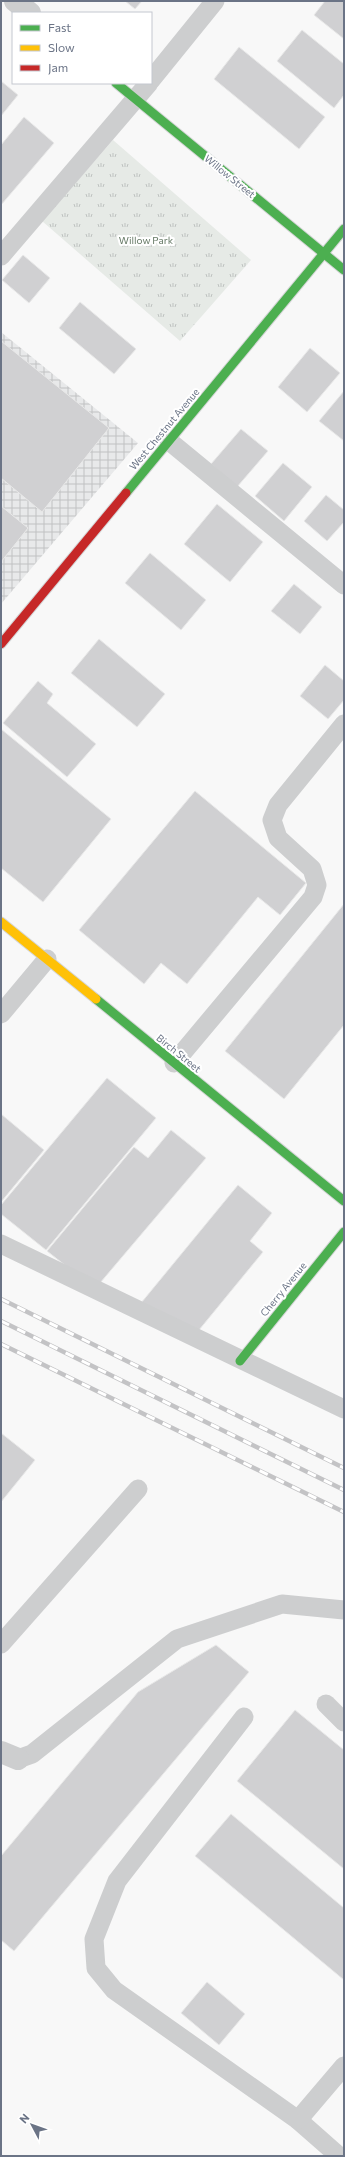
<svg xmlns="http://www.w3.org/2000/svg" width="345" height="2157" font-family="Commissioner,sans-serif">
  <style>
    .industrial { fill: url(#industrial-grid) }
    .park { fill: url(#park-tufts) }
    .building { fill: #d0d0d2; stroke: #e8e8e8 }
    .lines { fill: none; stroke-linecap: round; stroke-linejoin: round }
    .fast-casing { stroke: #d5d6d7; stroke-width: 11 }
    .slow-casing { stroke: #d5d6d7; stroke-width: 11 }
    .jam-casing { stroke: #d5d6d7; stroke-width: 11 }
    .lane { stroke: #cdcecf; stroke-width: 19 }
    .street { stroke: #cdcecf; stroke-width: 22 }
    .fast { stroke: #4caf50; stroke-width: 9 }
    .slow { stroke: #ffc107; stroke-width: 9 }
    .jam { stroke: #c62828; stroke-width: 9 }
    .rail-casing { stroke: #c3c3c5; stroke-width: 4.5 }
    .rail { stroke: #fff; stroke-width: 3; stroke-dasharray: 9; stroke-linecap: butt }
    .labels { text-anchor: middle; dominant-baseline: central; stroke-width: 4; stroke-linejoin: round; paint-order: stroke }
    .street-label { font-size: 10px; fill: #6b7486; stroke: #fff }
    .park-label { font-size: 10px; fill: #657965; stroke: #fff }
  </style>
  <defs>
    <pattern id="industrial-grid" width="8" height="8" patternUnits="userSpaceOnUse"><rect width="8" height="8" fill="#e8e9ea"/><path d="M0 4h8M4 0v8" fill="none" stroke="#c0c1c3"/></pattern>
    <pattern id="park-tufts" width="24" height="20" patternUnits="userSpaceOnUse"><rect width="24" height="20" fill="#e6eae6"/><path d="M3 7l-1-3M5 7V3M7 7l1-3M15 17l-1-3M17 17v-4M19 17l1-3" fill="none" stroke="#bec2c0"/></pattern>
  </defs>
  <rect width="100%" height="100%" fill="#f8f8f8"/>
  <polygon class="industrial" points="1,332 138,443 1,604"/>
  <polygon class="park" points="113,140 251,260 180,341 42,221"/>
  <g class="building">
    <polygon points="125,1 142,1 135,9"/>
    <polygon points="325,1 344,1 344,39 314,15"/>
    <polygon points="302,30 344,64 344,95 334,108 277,61"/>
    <polygon points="239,47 325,117 299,149 214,79"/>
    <polygon points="1,81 18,95 1,116"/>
    <polygon points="24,117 54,143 1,205 1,145"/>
    <polygon points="23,255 50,278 29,303 2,280"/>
    <polygon points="80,302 136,349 114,374 59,328"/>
    <polygon points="1,341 109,428 42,512 1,478"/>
    <polygon points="310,348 340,373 307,412 278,387"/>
    <polygon points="344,391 344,441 319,421"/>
    <polygon points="241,429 268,451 237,487 211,464"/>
    <polygon points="283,463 312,487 284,521 255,496"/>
    <polygon points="326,495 344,510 344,522 327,541 304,521"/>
    <polygon points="217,504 263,542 230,582 184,544"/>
    <polygon points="1,506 28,528 1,562"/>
    <polygon points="150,553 206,600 181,630 125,583"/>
    <polygon points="294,584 322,607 300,634 271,611"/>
    <polygon points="99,639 165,694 137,727 71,673"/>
    <polygon points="325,665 344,681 344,700 328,719 300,696"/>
    <polygon points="38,681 53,694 47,703 96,744 67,777 3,723"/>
    <polygon points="1,729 111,819 43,902 1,868"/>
    <polygon points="195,791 306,883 280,915 258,897 187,984 161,963 144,984 79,930"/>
    <polygon points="344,904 344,1025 284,1099 225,1051"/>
    <polygon points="107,1078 156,1118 46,1250 1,1214 1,1205"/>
    <polygon points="1,1114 44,1150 1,1202"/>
    <polygon points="171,1130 206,1158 100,1283 66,1266 47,1251 134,1147 148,1158"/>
    <polygon points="238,1185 272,1213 250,1241 263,1252 199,1330 141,1303"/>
    <polygon points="1,1433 35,1460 1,1502"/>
    <polygon points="216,1645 249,1672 14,1951 1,1940 1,1856 138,1692"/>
    <polygon points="295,1710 344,1750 344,1869 237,1781"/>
    <polygon points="231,1814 344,1908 344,1980 195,1856"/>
    <polygon points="207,1982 245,2014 219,2045 181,2013"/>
  </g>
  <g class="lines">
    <defs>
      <g id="fast">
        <polyline points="116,83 344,270"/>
        <polyline points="126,493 344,229"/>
        <polyline points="96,999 344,1201"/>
        <polyline points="240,1361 344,1232"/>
      </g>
      <polyline id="slow" points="1,922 96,999"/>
      <polyline id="jam" points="1,644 126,493"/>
    </defs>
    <use href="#fast" class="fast-casing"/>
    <use href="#slow" class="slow-casing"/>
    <use href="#jam" class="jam-casing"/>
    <g class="lane">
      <polyline points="151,80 215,1"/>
      <polyline points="1,256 149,83"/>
      <polyline points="169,441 344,585"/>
      <polyline points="1,1014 47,959"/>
      <polyline points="174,1063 313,897 317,885 312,869 278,838 272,820 278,805 344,724"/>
      <polyline points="1,1244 344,1409"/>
      <polyline points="1,1644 138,1489"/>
      <polyline points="326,1704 344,1722"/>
      <polyline points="244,1717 117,1881 94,1939 96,1968 114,1990 298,2120 339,2156"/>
      <polyline points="18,1759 32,1754 177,1639 282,1604 344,1610"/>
      <polyline points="298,2120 344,2066"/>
    </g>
    <g class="street">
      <polyline points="15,1 30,13"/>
      <polyline points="1,1752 18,1759"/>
    </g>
    <use href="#fast" class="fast"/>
    <use href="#slow" class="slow"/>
    <use href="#jam" class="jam"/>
    <defs>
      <g id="rail">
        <polyline points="1,1299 344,1468"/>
        <polyline points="1,1321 344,1490"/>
        <polyline points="1,1344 344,1512"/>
      </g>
    </defs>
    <use href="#rail" class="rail-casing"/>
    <use href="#rail" class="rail"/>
  </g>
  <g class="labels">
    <g class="street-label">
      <text transform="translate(230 176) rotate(39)">Willow Street</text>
      <text transform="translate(164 429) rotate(-50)">West Chestnut Avenue</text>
      <text transform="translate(179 1053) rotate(39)">Birch Street</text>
      <text transform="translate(283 1289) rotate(-51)">Cherry Avenue</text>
    </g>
    <g class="park-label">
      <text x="146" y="240">Willow Park</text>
    </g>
  </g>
  <rect width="345" height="2157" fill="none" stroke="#6b7486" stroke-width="4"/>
  <rect x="12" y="12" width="140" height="72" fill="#ffffff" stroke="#c4c7cf"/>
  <rect x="20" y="25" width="20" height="6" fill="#4caf50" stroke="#c4c7cf"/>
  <text x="48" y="32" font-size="12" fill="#6b7486">Fast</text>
  <rect x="20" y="45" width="20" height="6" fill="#ffc107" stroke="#c4c7cf"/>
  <text x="48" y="52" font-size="12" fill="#6b7486">Slow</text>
  <rect x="20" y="65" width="20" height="6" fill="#c62828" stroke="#c4c7cf"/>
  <text x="48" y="72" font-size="12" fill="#6b7486">Jam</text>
  <g transform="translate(32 2125) rotate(311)" stroke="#ffffff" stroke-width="3" paint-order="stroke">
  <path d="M0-3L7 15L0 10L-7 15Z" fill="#6b7486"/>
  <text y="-6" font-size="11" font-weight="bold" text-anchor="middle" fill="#6b7486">N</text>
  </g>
</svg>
